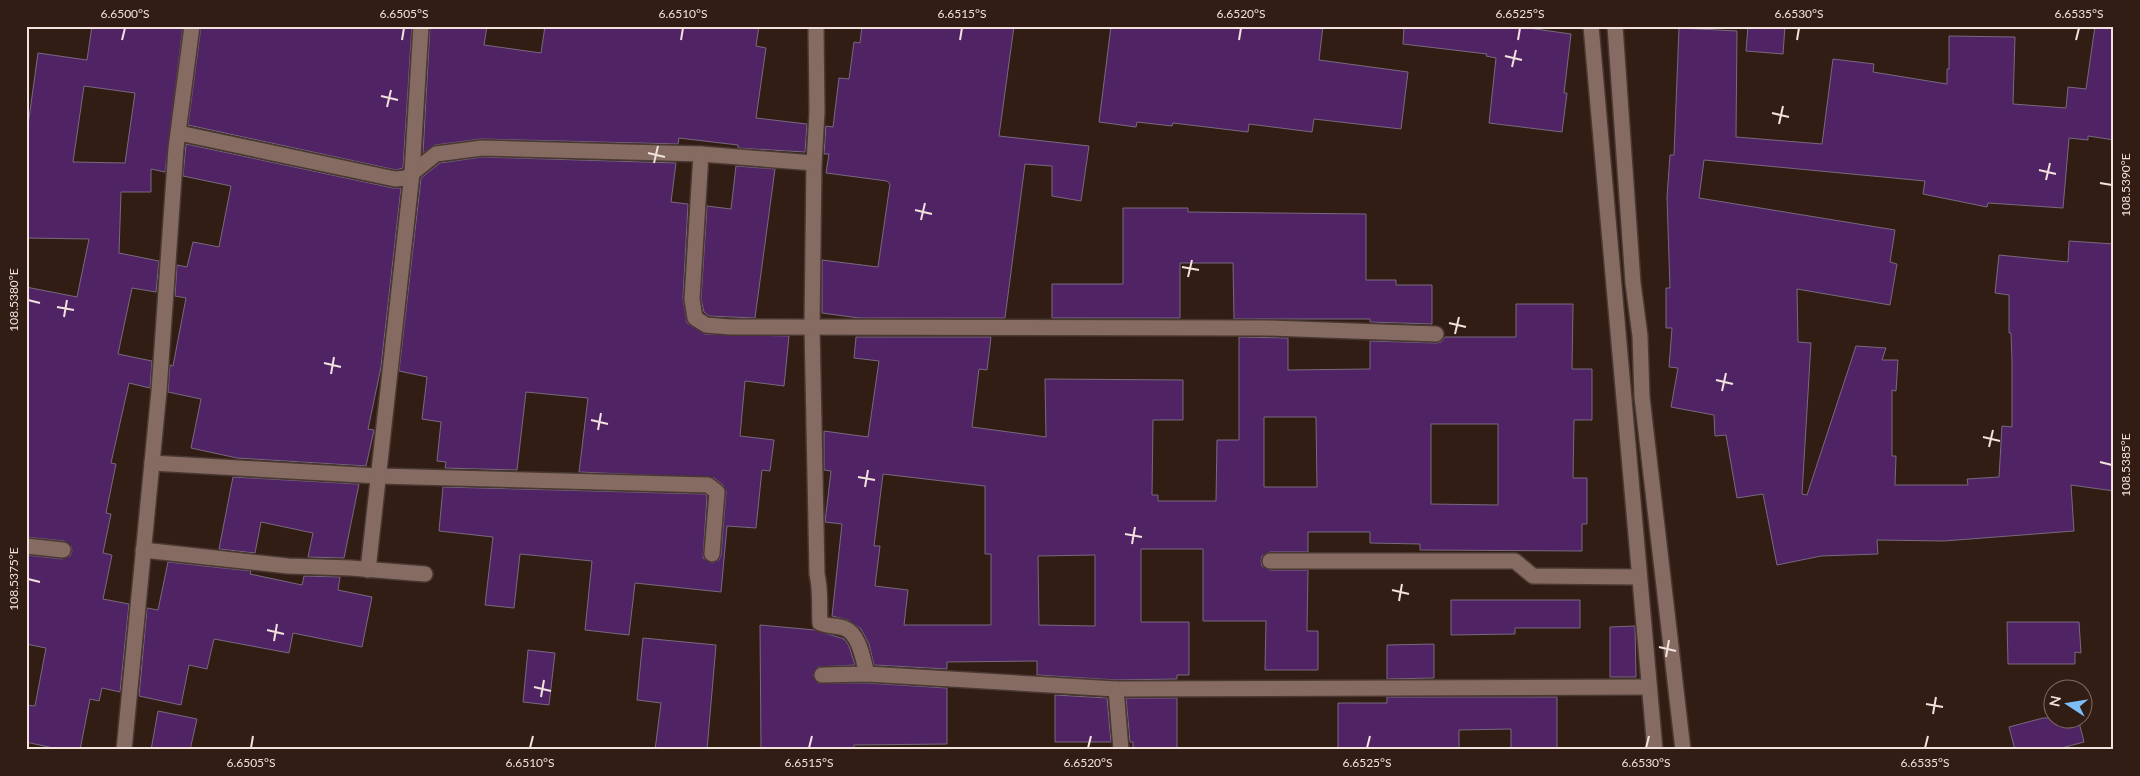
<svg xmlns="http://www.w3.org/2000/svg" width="2140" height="776" font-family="Lato,sans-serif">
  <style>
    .building { fill: #502464; stroke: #77697e; fill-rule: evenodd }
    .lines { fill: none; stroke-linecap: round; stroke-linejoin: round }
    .street-casing { stroke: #493732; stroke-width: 18 }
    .street { stroke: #856b61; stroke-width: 15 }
    .ticks { fill: none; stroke: #f1e2dd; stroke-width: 2 }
    .neatline { fill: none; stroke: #f1e2dd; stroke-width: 2 }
    .ticks-label { font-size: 12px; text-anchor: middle; fill: #f1e2dd }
  </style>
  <rect width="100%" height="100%" fill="#321d15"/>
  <g class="building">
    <path d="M 92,26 L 183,26 L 165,172 L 151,169 L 151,192 L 121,192 L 119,253 L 159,261 L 156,292 L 132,288 L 118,354 L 152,361 L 150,388 L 129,383 L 111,463 L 116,464 L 106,513 L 111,514 L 103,553 L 112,555 L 103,599 L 129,604 L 120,692 L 102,688 L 99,701 L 90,699 L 80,750 L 62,750 L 26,742 L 26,705 L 35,706 L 46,648 L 26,644 L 26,555 L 62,559 L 70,556 L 72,551 L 71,546 L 64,541 L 26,537 L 26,287 L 77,297 L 89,239 L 26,238 L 26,140 L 38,53 L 87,60 ZM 84,86 L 135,93 L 125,163 L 73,162 Z"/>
    <polygon points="201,26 412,26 403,168 396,170 188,125"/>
    <polygon points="430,26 487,26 484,45 541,53 545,26 759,26 756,46 766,48 756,118 807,124 805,152 738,148 738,145 679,138 678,144 481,139 435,145 423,153"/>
    <polygon points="862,26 1014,26 999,136 1089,146 1081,201 1052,196 1052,166 1025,164 1005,318 859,318 822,313 822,260 878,267 890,184 887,181 826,173 829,154 824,154 826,126 833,127 839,78 849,79 854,42 860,43"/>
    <polygon points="1111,26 1323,26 1319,60 1408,72 1401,129 1314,119 1312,132 1249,124 1248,132 1173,123 1172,126 1137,122 1136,127 1099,122"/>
    <polygon points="1404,26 1528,26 1528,28 1571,34 1564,93 1567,93 1562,132 1489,123 1496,58 1486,56 1487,54 1403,44"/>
    <polygon points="1748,26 1785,26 1783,54 1746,51"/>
    <polygon points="2095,26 2114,26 2114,140 2088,136 2088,140 2069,138 2063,208 1988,203 1987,207 1923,194 1925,181 1704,160 1699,198 1895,230 1890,262 1897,264 1890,305 1797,289 1798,342 1811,343 1802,494 1807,495 1856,346 1886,348 1882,360 1898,360 1896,391 1892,390 1892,456 1896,456 1895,485 1968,485 1967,479 1999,477 2002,426 2012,427 2012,360 2011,333 2009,333 2009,295 1995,293 1999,255 2068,262 2069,241 2114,244 2114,491 2071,485 2074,531 1944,541 1877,540 1878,554 1821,556 1777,565 1763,494 1737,498 1726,435 1715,436 1714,415 1671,407 1678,368 1669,367 1672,328 1666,328 1666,288 1670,288 1667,197 1670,155 1674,155 1679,28 1737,31 1736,137 1822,144 1833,59 1874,64 1873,72 1947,84 1947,69 1949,69 1949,36 2015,37 2013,104 2066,108 2068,87 2086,89"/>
    <polygon points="186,144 393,188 401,188 381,367 368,429 374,430 366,466 237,458 191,448 201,399 168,392 170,365 173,366 186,298 175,296 177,265 187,267 193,242 219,247 231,186 183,176"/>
    <polygon points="482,157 676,163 671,202 688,204 683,298 687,323 705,334 789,336 784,386 745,381 740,436 774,440 770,471 762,470 756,528 727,526 721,592 635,583 629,635 585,630 592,561 520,554 514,608 485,605 493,537 439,531 443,487 705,494 707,496 703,558 712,563 719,560 721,555 726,492 723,485 714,478 579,472 588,398 526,392 517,470 445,468 446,462 437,461 441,422 422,419 427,377 399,371 421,178 440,163"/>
    <polygon points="736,166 775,169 755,318 709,316 704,312 701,299 707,206 731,209"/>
    <polygon points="1123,208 1188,208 1188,212 1366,214 1366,280 1396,280 1396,285 1432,285 1432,324 1370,322 1370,319 1234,319 1233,263 1180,263 1180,318 1052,318 1052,284 1123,284"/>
    <path d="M 1516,304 L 1573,304 L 1572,369 L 1592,369 L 1592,420 L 1574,420 L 1573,478 L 1587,478 L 1587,524 L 1582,524 L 1582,551 L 1420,550 L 1420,544 L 1370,543 L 1370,532 L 1308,532 L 1308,552 L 1270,552 L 1262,556 L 1261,561 L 1262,566 L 1270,570 L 1308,570 L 1307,631 L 1318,631 L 1318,670 L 1265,670 L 1266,621 L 1203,621 L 1203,549 L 1141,549 L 1141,622 L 1189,622 L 1189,675 L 1177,675 L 1177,679 L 1116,680 L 1037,675 L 1037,661 L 947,662 L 947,669 L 874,665 L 869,644 L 861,629 L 848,620 L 832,616 L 842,524 L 825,522 L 831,471 L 824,470 L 824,431 L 868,437 L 879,361 L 854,358 L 856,337 L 991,337 L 987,370 L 979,369 L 972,427 L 1046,437 L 1045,379 L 1183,380 L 1183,420 L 1153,420 L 1152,495 L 1158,495 L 1158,501 L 1216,501 L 1217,440 L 1239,440 L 1239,337 L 1288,338 L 1288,370 L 1370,369 L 1370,341 L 1436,343 L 1441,342 L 1445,337 L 1516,337 ZM 1264,417 L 1316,417 L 1317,487 L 1264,487 ZM 1431,424 L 1498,424 L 1498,505 L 1431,504 ZM 883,474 L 985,486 L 985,554 L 991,554 L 991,625 L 904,625 L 908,590 L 875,586 L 880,546 L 874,546 ZM 1095,555 L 1095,626 L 1039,625 L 1038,556 Z"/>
    <polygon points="233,477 359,484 344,558 308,557 313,533 261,522 255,553 219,549"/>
    <polygon points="168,562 251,571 250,574 302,585 304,576 340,577 338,590 372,597 362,647 293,633 289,653 214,639 207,669 189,665 181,705 139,696 147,608 158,610"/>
    <polygon points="1451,600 1580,600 1580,628 1515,628 1515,634 1451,635"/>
    <polygon points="2007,622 2079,622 2081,653 2075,652 2075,664 2008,664"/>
    <polygon points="760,625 815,630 844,639 849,646 855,665 818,667 813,675 818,683 867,683 947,688 947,744 854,745 854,750 761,750"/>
    <polygon points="1635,626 1636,677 1610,677 1610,627"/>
    <polygon points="643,638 716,645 707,750 655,750 661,703 637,700"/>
    <polygon points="1434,644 1434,678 1387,679 1387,645"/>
    <polygon points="528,650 555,653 549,705 523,702"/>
    <polygon points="1055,695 1107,698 1111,742 1055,742"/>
    <polygon points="1387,697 1557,697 1557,750 1511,750 1511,729 1459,730 1459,750 1338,750 1338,703 1387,703"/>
    <polygon points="1126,698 1177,698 1177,750 1133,750 1133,742 1130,742"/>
    <polygon points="158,711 197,719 190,750 151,750"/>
    <polygon points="2043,718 2078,718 2084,742 2054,750 2015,750 2009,727"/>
  </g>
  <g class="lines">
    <defs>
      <g id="street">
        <path d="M 816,26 L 817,112 L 814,163 L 812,326 L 817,574 C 821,591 819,606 820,623 C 829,627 836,625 844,628 C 860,634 863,660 867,674"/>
        <polyline points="1591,26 1655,750"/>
        <polyline points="1615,26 1633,283 1640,336 1642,397 1683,750"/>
        <polyline points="179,133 395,179 406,178 436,154 482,148 701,154 814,163"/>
        <polyline points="701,154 692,299 695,318 706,325 730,327 1267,328 1436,334"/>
        <polyline points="152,463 378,476 708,485 717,492 712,554"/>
        <polyline points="26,546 63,550"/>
        <polyline points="143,550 288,566 351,568 425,574"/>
        <polyline points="1270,561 1515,561 1533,576 1639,577"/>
        <polyline points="368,570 412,173 421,26"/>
        <polyline points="822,675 867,674 1116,689 1649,687"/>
        <polyline points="1116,689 1121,750"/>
        <polyline points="124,750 159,391 176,148 192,26"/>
      </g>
    </defs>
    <use href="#street" class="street-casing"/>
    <use href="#street" class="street"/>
  </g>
  <path class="ticks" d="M 122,40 L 125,28M 402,40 L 404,28M 681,40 L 683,28M 960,40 L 962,28M 1239,40 L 1241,28M 1518,40 L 1520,28M 1797,40 L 1799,28M 2076,40 L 2079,28M 1505,56 L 1522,60M 1512,67 L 1516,50M 381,96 L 398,100M 387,107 L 391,90M 1772,113 L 1789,117M 1779,124 L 1783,106M 648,153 L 665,157M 654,163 L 658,146M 2039,170 L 2056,174M 2046,180 L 2050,163M 2100,183 L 2112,185M 915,210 L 932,214M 921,220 L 925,203M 1182,267 L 1199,270M 1188,277 L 1192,260M 28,300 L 40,303M 57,307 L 74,310M 64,317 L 67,300M 1449,323 L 1466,327M 1455,334 L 1459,317M 324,363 L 341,367M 331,374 L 334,357M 1716,380 L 1733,384M 1722,391 L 1726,373M 591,420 L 608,424M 598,430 L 601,413M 1983,437 L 2000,441M 1989,447 L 1993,430M 2100,462 L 2112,465M 858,477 L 875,480M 865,487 L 868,470M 1125,534 L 1142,537M 1132,544 L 1135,527M 28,579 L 40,582M 1392,590 L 1409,594M 1399,601 L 1402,584M 267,630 L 284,634M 274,641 L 277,624M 1659,647 L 1676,651M 1666,657 L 1669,640M 534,687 L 551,691M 541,697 L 544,680M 1926,704 L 1943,707M 1933,714 L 1936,697M 251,748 L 253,736M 530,748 L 533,736M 809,748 L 812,736M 1088,748 L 1091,736M 1367,748 L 1370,736M 1646,748 L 1649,736M 1925,748 L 1928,736"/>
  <rect width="2140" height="776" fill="none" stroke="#321d15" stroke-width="55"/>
  <g transform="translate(2068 704) rotate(282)"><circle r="24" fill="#321d15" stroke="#7e6c65"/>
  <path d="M0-4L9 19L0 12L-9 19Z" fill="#7dbef9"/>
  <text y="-8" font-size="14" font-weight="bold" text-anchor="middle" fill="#f1e2dd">N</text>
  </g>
  <rect x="28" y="28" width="2084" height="720" class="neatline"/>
  <g class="ticks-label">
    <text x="125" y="18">6.6500°S</text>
    <text x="404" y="18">6.6505°S</text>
    <text x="683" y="18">6.6510°S</text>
    <text x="962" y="18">6.6515°S</text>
    <text x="1241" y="18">6.6520°S</text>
    <text x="1520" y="18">6.6525°S</text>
    <text x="1799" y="18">6.6530°S</text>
    <text x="2079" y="18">6.6535°S</text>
    <text transform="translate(2126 185) rotate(-90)" y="4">108.5390°E</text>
    <text transform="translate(14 300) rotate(-90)" y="4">108.5380°E</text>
    <text transform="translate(2126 465) rotate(-90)" y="4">108.5385°E</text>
    <text transform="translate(14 579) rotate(-90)" y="4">108.5375°E</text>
    <text x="251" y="767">6.6505°S</text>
    <text x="530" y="767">6.6510°S</text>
    <text x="809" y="767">6.6515°S</text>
    <text x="1088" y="767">6.6520°S</text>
    <text x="1367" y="767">6.6525°S</text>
    <text x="1646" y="767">6.6530°S</text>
    <text x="1925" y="767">6.6535°S</text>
  </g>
</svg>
